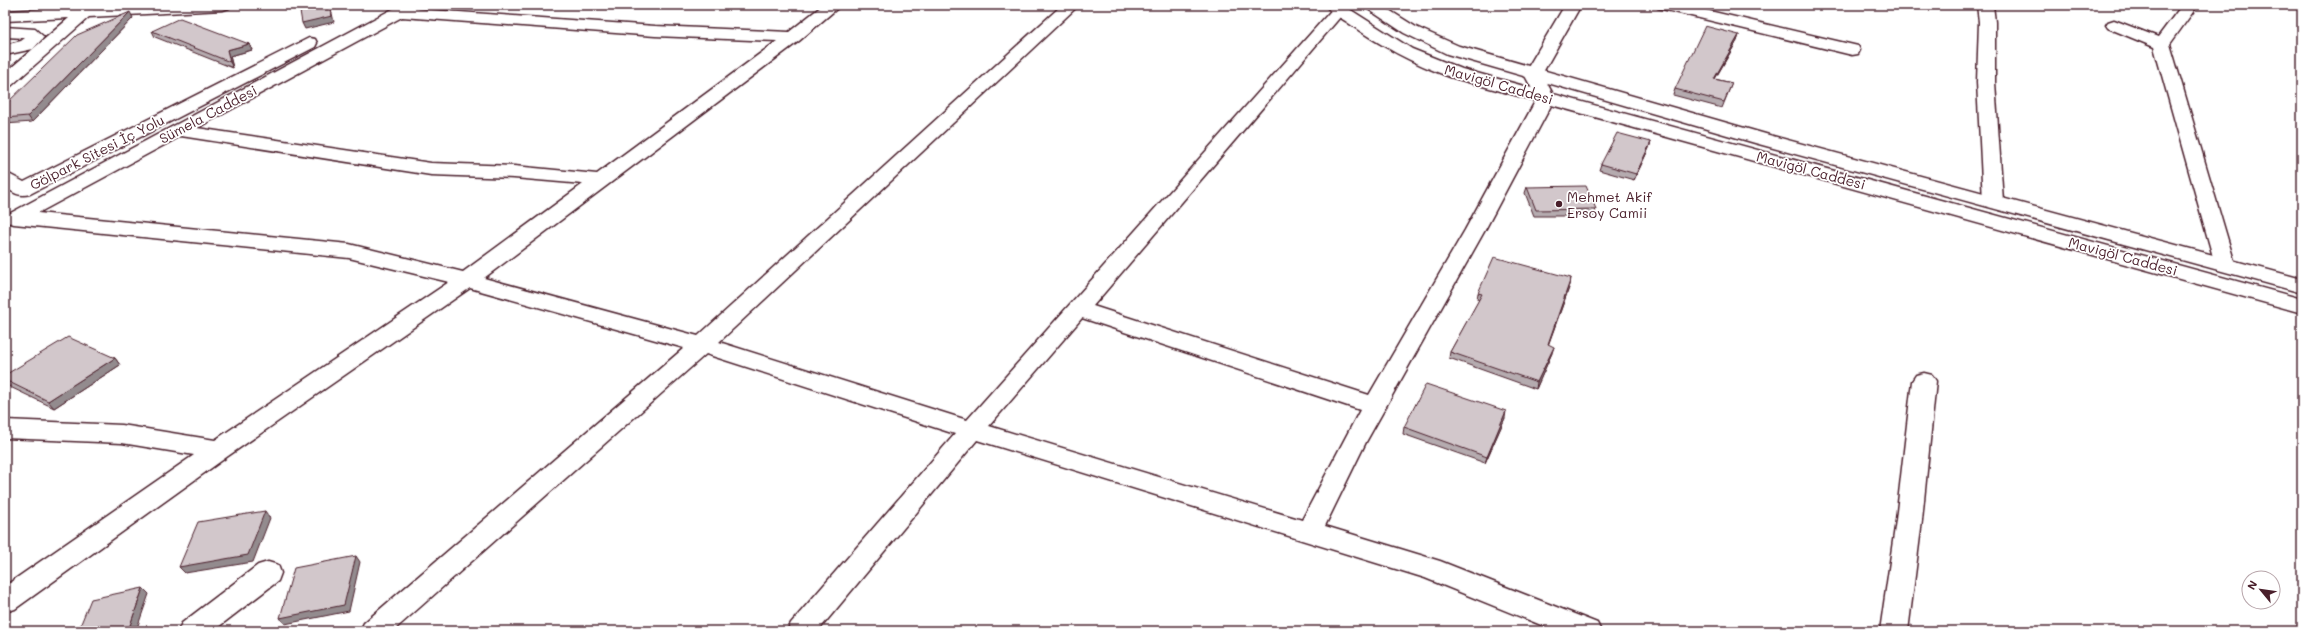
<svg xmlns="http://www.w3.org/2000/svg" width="2307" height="636" font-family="Mali,sans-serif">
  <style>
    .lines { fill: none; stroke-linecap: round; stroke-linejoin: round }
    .minor-casing { stroke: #4a1f2b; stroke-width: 3 }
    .major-casing { stroke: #4a1f2b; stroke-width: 3 }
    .minor { fill: #fff; fill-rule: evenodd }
    .major { fill: #fff; fill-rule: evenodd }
    .wall { fill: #b5abaf; stroke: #4a1f2b }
    .shaded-wall { fill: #938b8e; stroke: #4a1f2b }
    .building { fill: #d2c7cb; stroke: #4a1f2b }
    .poi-dot { fill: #4a1f2b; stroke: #fff; stroke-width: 1.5 }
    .labels { text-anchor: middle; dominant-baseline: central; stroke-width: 3.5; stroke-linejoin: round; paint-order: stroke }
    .street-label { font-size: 14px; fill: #4a1f2b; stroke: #fff }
    .poi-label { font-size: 14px; fill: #4a1f2b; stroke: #fff; text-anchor: start }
  </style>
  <rect width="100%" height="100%" fill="#fff"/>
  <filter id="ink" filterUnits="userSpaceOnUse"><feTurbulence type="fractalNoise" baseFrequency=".025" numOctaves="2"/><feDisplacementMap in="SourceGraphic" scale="8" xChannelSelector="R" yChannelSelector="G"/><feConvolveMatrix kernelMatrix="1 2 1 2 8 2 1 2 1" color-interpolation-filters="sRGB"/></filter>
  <g filter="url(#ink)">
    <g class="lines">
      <defs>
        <g id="minor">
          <polygon points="127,5 231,5 229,8 223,10 89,17 11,86 5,87 5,73 69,18 5,21 5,11"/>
          <path d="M 400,5 L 420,5 L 417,9 L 655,26 L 789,32 L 823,5 L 841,5 L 799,41 L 484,278 L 698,336 L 1062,5 L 1079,5 L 719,342 L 967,420 L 1336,5 L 1345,6 L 1347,9 L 1093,306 L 1369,395 L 1465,230 L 1537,98 L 1524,74 L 1565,5 L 1581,5 L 1542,74 L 1555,98 L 1485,230 L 1366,442 L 1325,526 L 1440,561 L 1597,623 L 1601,631 L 1556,631 L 1425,578 L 977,440 L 818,631 L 787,631 L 791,623 L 955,434 L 706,354 L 393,631 L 360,631 L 364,623 L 684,348 L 470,288 L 228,456 L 15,609 L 5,612 L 5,586 L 194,455 L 122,443 L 5,438 L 5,420 L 122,425 L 215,440 L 449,282 L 349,258 L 14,224 L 7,222 L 5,216 ZM 402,17 L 655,36 L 777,41 L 597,174 L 514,166 L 431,163 L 197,128 ZM 181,136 L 431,175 L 514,178 L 583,184 L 463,272 L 349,244 L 38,213 ZM 1082,318 L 1360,410 L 1302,520 L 989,426 Z"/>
          <polygon points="1656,5 1684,5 1858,46 1860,50 1858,54 1852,55 1658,8"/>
          <polygon points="1977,5 1993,5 1995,22 1995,82 2003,201 2000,205 1993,207 1986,205 1983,201 1977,82 1979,22"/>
          <polygon points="2182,5 2198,5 2170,44 2235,264 2232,269 2225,271 2218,269 2215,264 2154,47 2108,28 2106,25 2108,22 2114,20 2158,37"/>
          <polygon points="5,27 35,29 44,37 33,49 5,55 5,45 21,41 25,38 5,37"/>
          <path d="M 309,38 L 315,39 L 317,43 L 315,47 L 30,194 C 19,197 14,193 5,187 L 5,172 L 24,182 Z"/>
          <polygon points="1924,373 1932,375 1936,381 1922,520 1908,631 1880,631 1896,520 1912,381 1916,375"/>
          <polygon points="268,562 278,565 281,573 278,581 213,631 178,631 182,623 258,565"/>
        </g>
        <g id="major">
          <path d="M 1325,5 L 1343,5 L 1412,49 L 1462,69 L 2302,299 L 2302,313 L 1450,77 C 1412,63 1379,45 1347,22 C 1339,17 1330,12 1325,5 Z"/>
          <polygon points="1362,5 1381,5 1416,27 1459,46 1769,135 2302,279 2302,293 1755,143 1447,54 1404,33"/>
        </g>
      </defs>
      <use href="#minor" class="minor-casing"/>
      <use href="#major" class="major-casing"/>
      <use href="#minor" class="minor"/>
      <use href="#major" class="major"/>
    </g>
    <g class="wall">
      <polygon points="133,18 32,122 5,124 5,105"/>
      <polygon points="152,31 249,44 252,50 230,56 233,68 155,37"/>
      <polygon points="1739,35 1737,41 1715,79 1732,83 1722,108 1673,95 1675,89"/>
      <polygon points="1651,142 1649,148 1634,180 1599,170 1601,164"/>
      <polygon points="1527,187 1596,209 1594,216 1534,216 1525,193"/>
      <polygon points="1570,285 1548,345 1552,353 1536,389 1449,358 1450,352 1479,300 1477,299 1478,293"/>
      <polygon points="115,358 120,365 54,408 6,385 5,383 5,375"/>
      <polygon points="1505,418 1485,463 1403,434 1404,427"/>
    </g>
    <g class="shaded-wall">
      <polygon points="329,5 330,5 334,22 305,29 302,23"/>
      <polygon points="130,12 133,18 32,122 28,116"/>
      <polygon points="1739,35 1737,41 1711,85 1714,79"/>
      <polygon points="249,44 252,50 230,56 233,68 230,62 227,50"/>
      <polygon points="1651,142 1649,148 1634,180 1636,174"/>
      <polygon points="1571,278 1570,285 1546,351 1548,344"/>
      <polygon points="1554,347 1552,353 1536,389 1537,382"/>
      <polygon points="115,358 120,365 54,408 48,401"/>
      <polygon points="1506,411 1505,418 1485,463 1487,457"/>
      <polygon points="265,511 270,518 253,562 185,573 179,567"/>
      <polygon points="356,556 360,562 349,611 285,624 280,618"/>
      <polygon points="143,588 149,594 136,631 128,631"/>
    </g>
    <g class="building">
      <polygon points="299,5 329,5 332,16 302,23"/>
      <polygon points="130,12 28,116 5,118 5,105 77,35"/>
      <polygon points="180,18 249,44 227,50 230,62 152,31"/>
      <polygon points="1705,26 1739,35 1714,79 1732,83 1724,102 1675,89"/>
      <polygon points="1617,133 1651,142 1636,174 1601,164"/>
      <polygon points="1586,186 1596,209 1536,210 1527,187"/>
      <polygon points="1494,257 1571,278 1548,344 1554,347 1537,382 1450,352 1482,294 1478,293"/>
      <polygon points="68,337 115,358 48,401 5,380 5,375"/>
      <polygon points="1426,384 1506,411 1487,457 1404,427"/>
      <polygon points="265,511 248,555 179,567 198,522"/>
      <polygon points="356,556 344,605 280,618 294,568"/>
      <polygon points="143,588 128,631 78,631 91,599"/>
    </g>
  </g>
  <circle class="poi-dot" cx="1559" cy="204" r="4"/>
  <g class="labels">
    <g class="street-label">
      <text transform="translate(1499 84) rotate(16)">Mavigöl Caddesi</text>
      <text transform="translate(208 114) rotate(-28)">Sümela Caddesi</text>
      <text transform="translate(97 152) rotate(-27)">Gölpark Sitesi İç Yolu</text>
      <text transform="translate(1811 170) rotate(15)">Mavigöl Caddesi</text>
      <text transform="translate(2123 256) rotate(15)">Mavigöl Caddesi</text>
    </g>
    <g class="poi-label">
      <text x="1567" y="196">Mehmet Akif<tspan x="1567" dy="16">Ersoy Camii</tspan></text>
    </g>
  </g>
  <rect width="2307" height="636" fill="none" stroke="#fff" stroke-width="20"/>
  <rect x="10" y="10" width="2287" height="616" fill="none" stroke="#4a1f2b" stroke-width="1.5" filter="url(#ink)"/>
  <g transform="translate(2261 590) rotate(299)"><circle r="19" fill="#ffffff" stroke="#b7a5aa"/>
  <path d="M0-3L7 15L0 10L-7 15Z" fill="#4a1f2b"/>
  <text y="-6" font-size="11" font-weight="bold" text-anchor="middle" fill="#4a1f2b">N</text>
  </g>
</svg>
